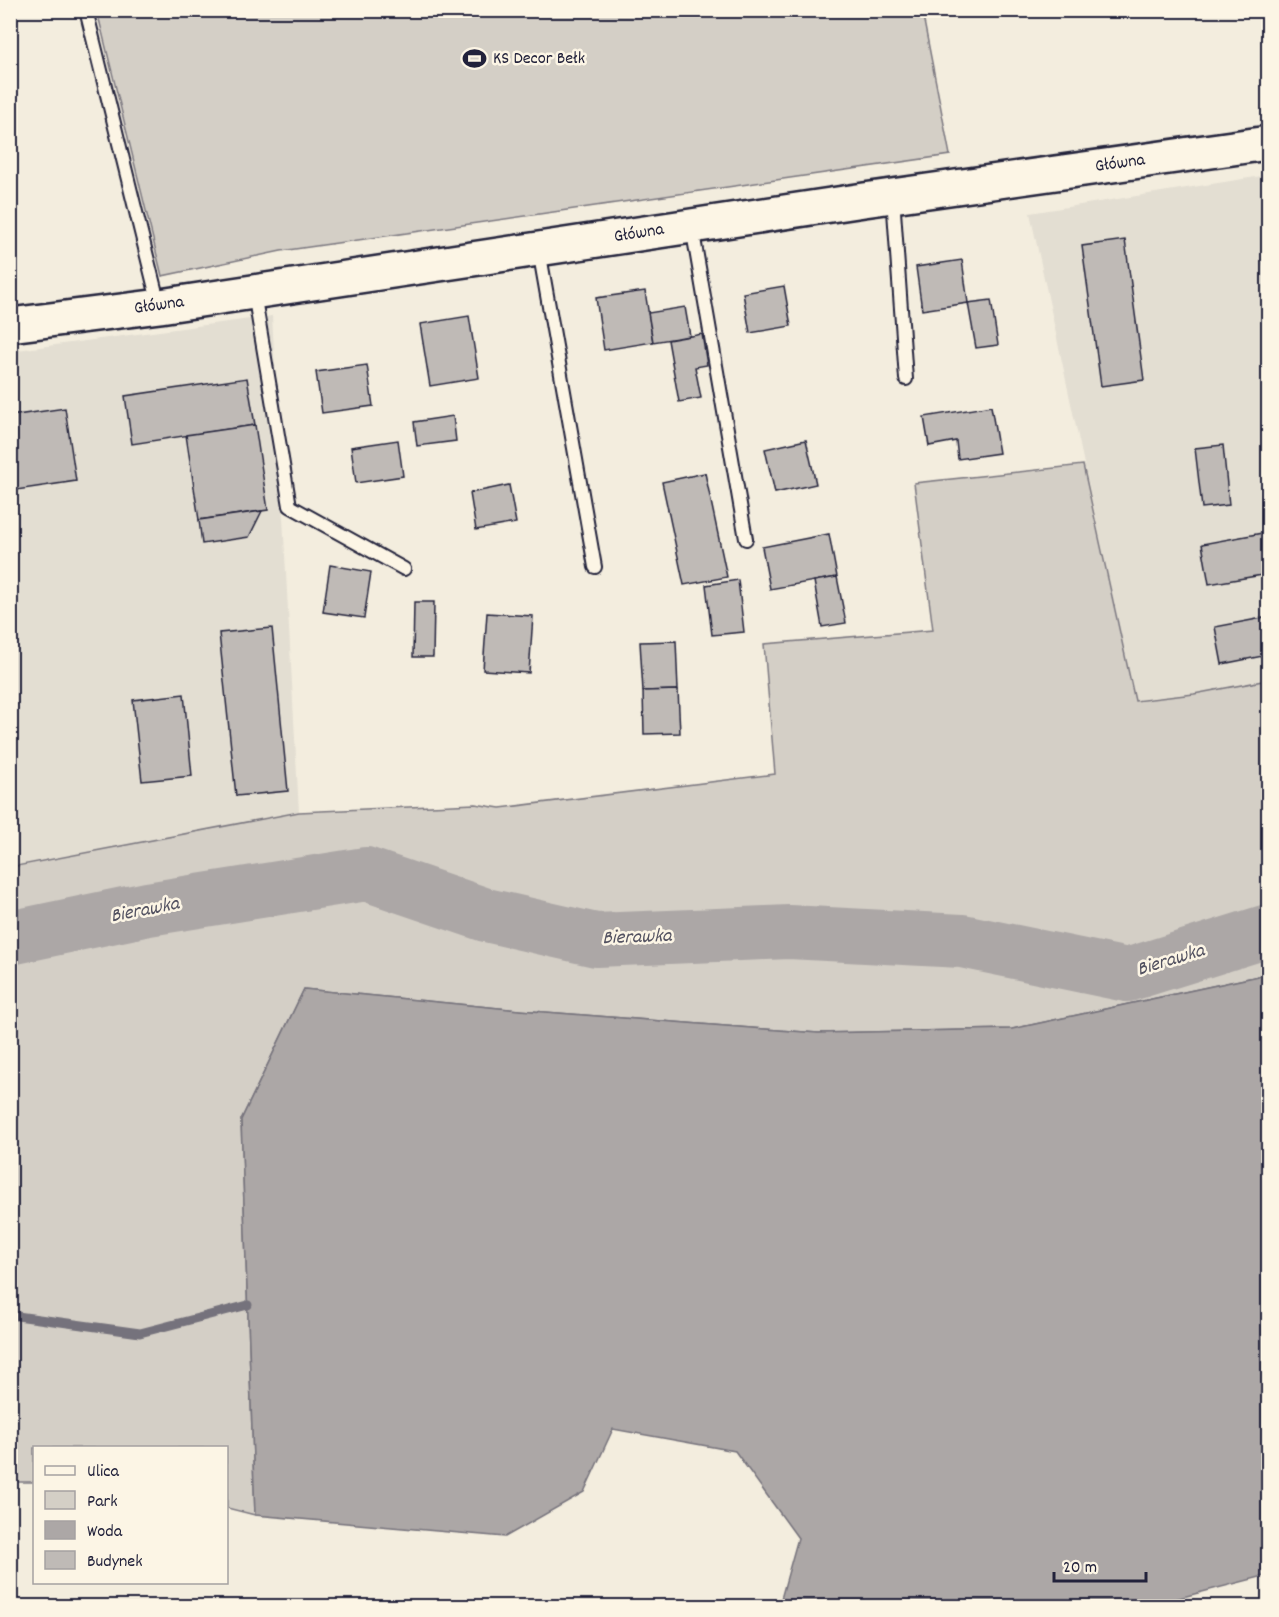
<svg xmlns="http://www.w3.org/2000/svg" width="1279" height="1617" font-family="Dekko,sans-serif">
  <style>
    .built { fill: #e3ded2 }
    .green { fill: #d4cfc6; stroke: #7b7880; stroke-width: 1.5 }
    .water { fill: #aca7a6; stroke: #75727b; stroke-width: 1.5 }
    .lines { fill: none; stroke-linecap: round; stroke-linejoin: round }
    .stream { stroke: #75727b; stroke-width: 9 }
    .river { stroke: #aca7a6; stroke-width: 54 }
    .building { fill: #bfbab6; stroke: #22223b; stroke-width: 1.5 }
    .lane-casing { stroke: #22223b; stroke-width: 16 }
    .secondary-casing { stroke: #22223b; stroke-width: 38 }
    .lane { stroke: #fcf5e5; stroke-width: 12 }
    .secondary { stroke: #fcf5e5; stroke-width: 33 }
    .labels { text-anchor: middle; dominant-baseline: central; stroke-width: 5; stroke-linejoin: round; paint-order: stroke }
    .poi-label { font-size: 18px; fill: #22223b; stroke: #fcf5e5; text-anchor: start }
    .street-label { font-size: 18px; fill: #22223b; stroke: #fcf5e5 }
    .water-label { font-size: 20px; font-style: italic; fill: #525160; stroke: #fcf5e5 }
  </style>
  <rect width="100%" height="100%" fill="#f3edde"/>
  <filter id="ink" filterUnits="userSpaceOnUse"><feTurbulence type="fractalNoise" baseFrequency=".0167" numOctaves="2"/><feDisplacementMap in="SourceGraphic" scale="12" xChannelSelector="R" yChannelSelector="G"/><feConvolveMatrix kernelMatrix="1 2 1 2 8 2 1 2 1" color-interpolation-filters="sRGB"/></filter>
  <g filter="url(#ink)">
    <g class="built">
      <polygon points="1268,175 1268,680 1194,694 1135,701 1030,213"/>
      <polygon points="272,316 299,812 11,867 10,351"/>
    </g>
    <g class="green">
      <polygon points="97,11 922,11 950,155 281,251 162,276"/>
      <polygon points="1083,465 1135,701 1194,694 1268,680 1268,974 1012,1029 818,1033 519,1010 304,989 241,1120 255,1515 227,1508 226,1448 34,1448 34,1482 11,1482 11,867 299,812 475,804 500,808 775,774 764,644 933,630 914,483"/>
    </g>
    <polygon class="water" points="1268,974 1268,1575 1148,1606 779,1606 798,1538 735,1451 613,1429 584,1492 505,1537 255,1515 241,1120 304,989 519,1010 818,1033 1012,1029"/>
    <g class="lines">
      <polyline class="stream" points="10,1315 140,1333 248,1305"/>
      <polyline class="river" points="10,938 148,909 366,874 486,915 596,940 789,932 962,941 1127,975 1268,931"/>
    </g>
    <g class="building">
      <polygon points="1125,240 1144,380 1101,386 1082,246"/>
      <polygon points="1264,259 1268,259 1268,302"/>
      <polygon points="962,260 968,303 922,310 916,267"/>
      <polygon points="784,286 791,326 750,333 743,293"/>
      <polygon points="645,291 653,342 604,350 596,298"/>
      <polygon points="991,300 998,345 976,348 968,303"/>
      <polygon points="685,307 690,336 653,342 648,313"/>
      <polygon points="469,316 479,378 430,386 420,324"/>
      <polygon points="702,334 707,365 695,367 701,398 679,402 668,340"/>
      <polygon points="367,365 373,406 322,413 316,372"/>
      <polygon points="247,378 255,425 132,444 125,396"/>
      <polygon points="991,406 999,453 958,459 956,441 929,446 924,417"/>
      <polygon points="65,408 76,481 10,491 10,416"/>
      <polygon points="453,416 456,441 417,446 414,422"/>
      <polygon points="255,425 268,510 199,520 186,435"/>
      <polygon points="398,440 403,476 356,483 351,447"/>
      <polygon points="806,440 816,484 775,493 765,449"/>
      <polygon points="1223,445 1229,505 1202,508 1195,448"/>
      <polygon points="705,473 727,577 684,585 662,482"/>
      <polygon points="509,485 516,523 476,530 470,493"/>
      <polygon points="262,511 249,537 202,544 199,520"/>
      <polygon points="1268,532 1268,574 1209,584 1202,544"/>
      <polygon points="829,534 837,577 770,589 762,547"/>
      <polygon points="330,565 371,572 364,618 323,612"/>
      <polygon points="837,577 846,623 822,627 814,581"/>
      <polygon points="738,580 744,632 712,635 706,585"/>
      <polygon points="414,602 434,602 433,657 413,657"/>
      <polygon points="487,613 533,616 529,673 483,670"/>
      <polygon points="1268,617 1268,655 1222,664 1215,627"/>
      <polygon points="272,628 288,791 236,796 219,633"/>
      <polygon points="676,641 678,690 643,691 640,642"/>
      <polygon points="678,690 680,733 644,734 643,691"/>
      <polygon points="184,694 192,776 142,781 133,700"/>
    </g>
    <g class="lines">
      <defs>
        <g id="lane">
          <polyline points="86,10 159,305"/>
          <polyline points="893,197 906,379"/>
          <polyline points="692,227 746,539"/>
          <polyline points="539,250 595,567"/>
          <polyline points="254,293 290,506 404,569"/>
        </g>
        <polyline id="secondary" points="10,325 160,306 864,200 1268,143"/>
      </defs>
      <use href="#lane" class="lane-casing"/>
      <use href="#secondary" class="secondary-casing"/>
      <use href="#lane" class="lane"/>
      <use href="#secondary" class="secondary"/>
    </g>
  </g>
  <defs>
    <symbol id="stadium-bare" viewBox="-9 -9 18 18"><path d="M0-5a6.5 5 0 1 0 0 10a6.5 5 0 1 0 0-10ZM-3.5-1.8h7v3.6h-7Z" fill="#22223b" stroke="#fcf5e5" stroke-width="2.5" paint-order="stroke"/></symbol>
  </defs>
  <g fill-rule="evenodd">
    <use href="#stadium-bare" x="458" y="42" width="33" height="33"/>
  </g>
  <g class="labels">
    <g class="poi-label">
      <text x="493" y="59">KS Decor Bełk</text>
    </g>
    <g class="street-label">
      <text transform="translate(1120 164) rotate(-8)">Główna</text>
      <text transform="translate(639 234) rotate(-9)">Główna</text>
      <text transform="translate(159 306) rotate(-8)">Główna</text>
    </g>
    <g class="water-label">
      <text transform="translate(145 911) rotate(-11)">Bierawka</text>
      <text transform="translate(637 938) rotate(-2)">Bierawka</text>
      <text transform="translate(1171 961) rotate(-17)">Bierawka</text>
    </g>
  </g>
  <rect width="1279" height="1617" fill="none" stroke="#fcf5e5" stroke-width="36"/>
  <rect x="18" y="18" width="1243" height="1581" fill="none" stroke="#22223b" stroke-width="2" filter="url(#ink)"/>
  <rect x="33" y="1446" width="195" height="138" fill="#fcf5e5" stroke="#a5a1a1" stroke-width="1.5"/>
  <rect x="45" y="1466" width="30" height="9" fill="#fcf5e5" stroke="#a5a1a1" stroke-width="1.5"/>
  <text x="87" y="1476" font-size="18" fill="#22223b">Ulica</text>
  <rect x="45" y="1491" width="30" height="18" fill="#d4cfc6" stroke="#a5a1a1" stroke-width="1.5"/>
  <text x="87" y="1506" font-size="18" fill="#22223b">Park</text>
  <rect x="45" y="1521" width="30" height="18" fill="#aca7a6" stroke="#a5a1a1" stroke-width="1.5"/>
  <text x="87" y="1536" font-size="18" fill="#22223b">Woda</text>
  <rect x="45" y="1551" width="30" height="18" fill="#bfbab6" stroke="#a5a1a1" stroke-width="1.5"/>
  <text x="87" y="1566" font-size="18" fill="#22223b">Budynek</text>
  <path d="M1054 1572v9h92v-9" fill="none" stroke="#22223b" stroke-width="3"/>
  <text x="1063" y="1572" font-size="18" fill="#22223b" stroke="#fcf5e5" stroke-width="4.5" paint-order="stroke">20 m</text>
</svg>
